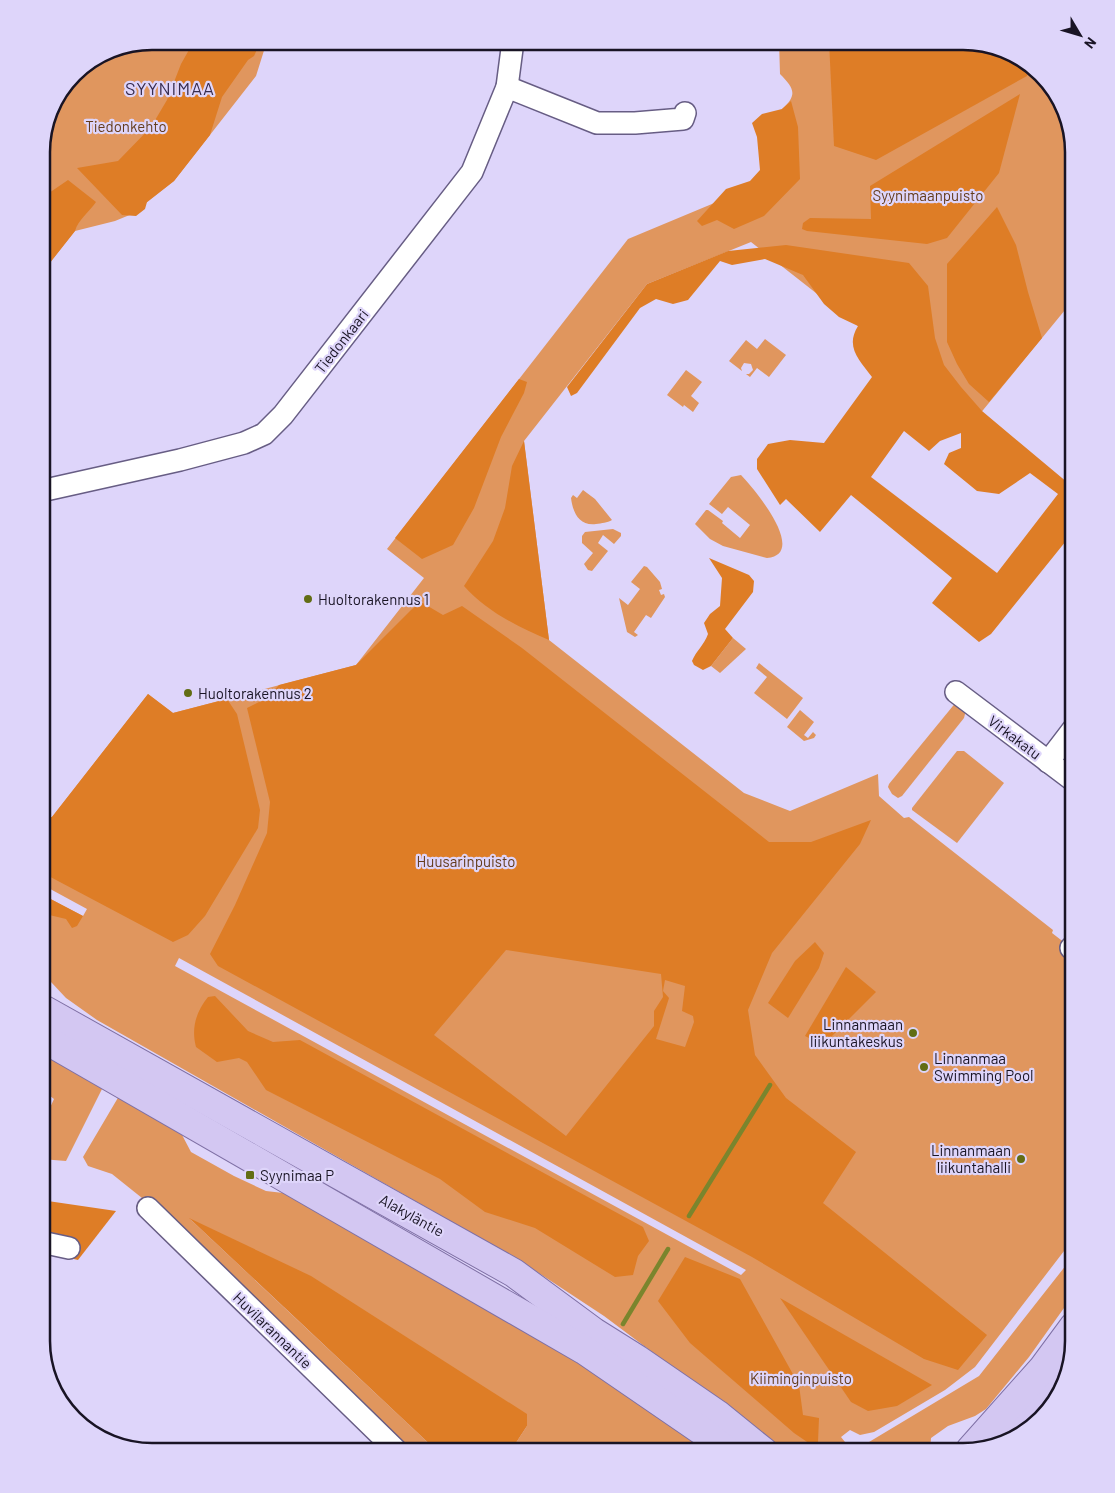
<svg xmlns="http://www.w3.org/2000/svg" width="1115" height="1493" font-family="Barlow,sans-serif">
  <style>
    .green { fill: #e0965e; fill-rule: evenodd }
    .forest { fill: #de7d26; fill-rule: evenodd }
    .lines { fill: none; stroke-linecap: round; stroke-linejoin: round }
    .stream { stroke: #7a852d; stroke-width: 4.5 }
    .minor-casing { stroke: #675d84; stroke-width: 24 }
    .major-casing { stroke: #7f70a5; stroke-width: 30 }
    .minor { stroke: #fff; stroke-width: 21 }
    .major { stroke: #d3c7f2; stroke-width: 28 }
    .poi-dot { fill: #626d14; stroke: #ded5fa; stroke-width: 2 }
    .labels { text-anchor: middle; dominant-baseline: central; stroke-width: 4.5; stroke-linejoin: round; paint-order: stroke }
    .park-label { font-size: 15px; fill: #643c1c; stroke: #ded5fa }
    .street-label { font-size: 15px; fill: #191424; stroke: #ded5fa }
    .poi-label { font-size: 15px; fill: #191424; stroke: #ded5fa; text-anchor: start }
    .quarter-label { font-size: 18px; letter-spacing: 1px; fill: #362c4f; stroke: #ded5fa }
    .rim { fill: none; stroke: #191424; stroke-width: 2.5 }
  </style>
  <rect width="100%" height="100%" fill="#ded5fa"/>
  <g class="green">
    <polygon points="152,41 267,41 256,76 174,181 132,214 115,221 75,231 42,273 42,144 53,102 79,69 110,50"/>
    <path d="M 779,41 L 970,41 L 1019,56 L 1055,90 L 1074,152 L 1074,299 L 979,415 L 858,326 L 751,242 L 647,284 L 524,441 L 549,640 L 744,793 L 790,811 L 878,774 L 879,796 L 904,818 L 909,817 L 1053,930 L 1052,933 L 1074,950 L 1074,1238 L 975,1367 L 945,1390 L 874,1432 L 860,1435 L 850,1430 L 841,1437 L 853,1452 L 780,1452 L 723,1405 L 604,1316 L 519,1260 L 97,1020 L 66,998 L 51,982 L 41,977 L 41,894 L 83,916 L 87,909 L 41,884 L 41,831 L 148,694 L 173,713 L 356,665 L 424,578 L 387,549 L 628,239 L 784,174 L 782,109 C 798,95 794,88 780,74 ZM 179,958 L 746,1270 L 741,1275 L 175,966 Z"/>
    <polygon points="765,339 786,355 769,377 757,368 750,377 746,374 749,374 753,370 751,364 744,363 741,368 742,371 729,361 746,340 757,349"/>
    <polygon points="686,370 702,382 691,396 699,403 693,412 684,405 683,407 667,395"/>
    <path d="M 741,475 C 753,487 809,554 767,558 L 723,546 L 710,539 L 695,524 L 706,510 L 708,510 L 723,521 L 722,523 L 740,538 L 750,525 L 728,507 L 722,514 L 709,504 L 731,477 Z"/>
    <path d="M 583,490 L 595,499 L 612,520 C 607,523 602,523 596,524 C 579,526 573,513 571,498 L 573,495 L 577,498 Z"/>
    <polygon points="613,529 621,533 621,536 614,544 603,535 598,543 608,551 592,571 588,570 584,564 593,553 582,543 582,536 585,532"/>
    <polygon points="644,566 647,567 660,582 662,589 659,590 661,595 664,594 665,597 651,618 646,615 634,632 638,635 635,637 627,632 619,598 628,605 640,589 631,582"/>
    <polygon points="733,638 746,649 720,673 711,666"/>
    <polygon points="759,663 803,698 787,719 754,693 767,677 756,668"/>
    <polygon points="957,701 966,710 964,718 902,796 898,798 892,794 888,787 889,784"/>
    <polygon points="800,710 814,722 804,735 808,738 813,732 816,735 814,738 804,741 787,727"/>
    <polygon points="957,751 964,751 1004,783 957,843 912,810 912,808"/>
    <polygon points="41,1054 103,1087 66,1161 41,1159 41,1127 54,1099 41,1089"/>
    <polygon points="119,1096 181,1133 191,1152 234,1176 266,1191 309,1196 537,1331 708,1452 586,1452 578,1447 570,1448 568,1452 510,1452 527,1426 190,1219 438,1452 411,1452 142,1198 112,1174 88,1166 83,1157"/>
    <polygon points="1074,1255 1074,1294 1029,1357 986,1409 975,1416 948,1426 931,1438 930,1452 875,1452 869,1442 979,1376"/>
  </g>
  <g class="forest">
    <polygon points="194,41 261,41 254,56 248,60 222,97 210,135 174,181 147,202 145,209 136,216 122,215 77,168 118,161 151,127 167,100 181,64"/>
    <polygon points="829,41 970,41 1019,56 1029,66 1027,76 876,160 834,146"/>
    <polygon points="1020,94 999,173 947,238 927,244 807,231 802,229 803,223 810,218 871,219 870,186"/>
    <polygon points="791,101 798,127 800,179 764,216 734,229 717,220 702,226 697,221 726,189 750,181 760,170 757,137 752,123 762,114 782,109"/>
    <path d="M 68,180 L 96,202 C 89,212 78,220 75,231 L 41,274 L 41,204 L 49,193 Z"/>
    <polygon points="997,207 1016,245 1028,292 1042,338 989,402 969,384 957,364 947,342 947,264"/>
    <path d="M 786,245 L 909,263 L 928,286 L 935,338 L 944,365 L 961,387 L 982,411 L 1074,488 L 1074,531 L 991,634 L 979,642 L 932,603 L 952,578 L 851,495 L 820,532 L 786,499 L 780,505 L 757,469 L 757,459 L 768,444 L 790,440 L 824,443 L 872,377 C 859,360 845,347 858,326 L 839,317 L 824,304 L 803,275 L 765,259 L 732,265 L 720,261 L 688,300 L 673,304 L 656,299 L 640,308 L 577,393 L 571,396 L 567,387 L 647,284 L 728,251 ZM 904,431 L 929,451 L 940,441 L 961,433 L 961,448 L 949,453 L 944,464 L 977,491 L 999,494 L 1030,473 L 1058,494 L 997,573 L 871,477 Z"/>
    <polygon points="519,379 527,382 524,393 501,437 474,508 453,545 422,559 395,538"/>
    <path d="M 524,441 L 549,640 C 518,627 486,611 464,586 L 493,541 L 505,508 L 512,466 Z"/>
    <path d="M 709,558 L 749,575 L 754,581 L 753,592 L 725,629 L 733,638 L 711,666 L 703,670 L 694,665 L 692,661 C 696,651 704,645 708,634 L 704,623 L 710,614 L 720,606 L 722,578 Z"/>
    <path d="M 421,602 L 443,615 L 462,606 L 522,648 L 769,842 L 811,842 L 871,820 L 860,844 L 772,953 L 748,1010 L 755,1055 L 786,1098 L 856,1152 L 823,1203 L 987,1335 L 958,1370 L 924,1359 L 752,1257 L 218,966 L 210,954 L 235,905 L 267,833 L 270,802 L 247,708 L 267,698 L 279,685 L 356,665 L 411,610 ZM 506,950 L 661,974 L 663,997 L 654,1011 L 654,1026 L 566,1136 L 434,1035 ZM 665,980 L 685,986 L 682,1011 L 693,1016 L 694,1022 L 685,1047 L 656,1039 L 669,998 L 663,991 Z"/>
    <polygon points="148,694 173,713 227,699 237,714 260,810 258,828 205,916 188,935 173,942 41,872 41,818 52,817"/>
    <polygon points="41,894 83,916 77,926 72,928 66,919 41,913"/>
    <polygon points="815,942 824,953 819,968 788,1018 768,1003 795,961"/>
    <polygon points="846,967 876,992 830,1038 815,1041 805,1036"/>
    <path d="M 215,996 L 248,1031 L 273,1042 L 300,1040 L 643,1227 L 649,1241 L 638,1256 L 633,1275 L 615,1277 L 535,1228 L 485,1212 L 440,1179 L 266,1090 L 247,1062 L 239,1058 L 217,1062 L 196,1047 C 191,1028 196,1012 208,997 Z"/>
    <polygon points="41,1200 116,1211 78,1260 41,1251"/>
    <polygon points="189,1218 311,1276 527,1414 527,1426 510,1452 438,1452"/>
    <polygon points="685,1257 740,1279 799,1385 803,1415 819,1418 818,1442 813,1446 794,1433 690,1343 658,1301"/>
    <polygon points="780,1298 932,1385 897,1406 868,1411 851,1402"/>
  </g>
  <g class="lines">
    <g class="stream">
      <polyline points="689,1216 770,1085"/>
      <polyline points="623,1324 668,1249"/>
    </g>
    <defs>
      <g id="minor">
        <polyline points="507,87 597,123 635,123 683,119 685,113"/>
        <polyline points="41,491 180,460 244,443 264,434 283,415 472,172 507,87 513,41"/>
        <polyline points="956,692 1074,781"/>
        <polyline points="1048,762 1074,728"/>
        <polyline points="1071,948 1074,945"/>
        <polyline points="148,1208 398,1452"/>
        <polyline points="41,1242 69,1248"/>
      </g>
      <g id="major">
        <polyline points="41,1008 514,1273 594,1332 637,1359 717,1414 764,1452"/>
        <polyline points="41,1037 584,1350 702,1431 728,1452"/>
        <polyline points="1010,1438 1066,1370"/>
        <polyline points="970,1450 1043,1368 1074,1326"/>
      </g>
    </defs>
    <use href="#minor" class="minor-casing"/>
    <use href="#major" class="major-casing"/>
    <use href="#minor" class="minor"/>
    <use href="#major" class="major"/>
  </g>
  <g class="poi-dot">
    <circle cx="308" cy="599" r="5"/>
    <circle cx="188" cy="693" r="5"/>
    <circle cx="913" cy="1033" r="5"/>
    <circle cx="924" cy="1067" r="5"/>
    <circle cx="1021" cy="1159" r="5"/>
    <rect x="245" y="1170" width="10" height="10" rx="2.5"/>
  </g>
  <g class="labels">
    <g class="park-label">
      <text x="126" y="126">Tiedonkehto</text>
      <text x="928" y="195">Syynimaanpuisto</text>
      <text x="466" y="861">Huusarinpuisto</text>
      <text x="801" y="1378">Kiiminginpuisto</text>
    </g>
    <g class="street-label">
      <text transform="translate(341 341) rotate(-52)">Tiedonkaari</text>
      <text transform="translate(1015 737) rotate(37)">Virkakatu</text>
      <text transform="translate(412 1215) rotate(29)">Alakyläntie</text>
      <text transform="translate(273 1330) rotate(44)">Huvilarannantie</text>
    </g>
    <g class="poi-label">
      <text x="318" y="599">Huoltorakennus 1</text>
      <text x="198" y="693">Huoltorakennus 2</text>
      <text x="903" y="1024" text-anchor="end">Linnanmaan<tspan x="903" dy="17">liikuntakeskus</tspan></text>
      <text x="934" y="1058">Linnanmaa<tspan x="934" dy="17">Swimming Pool</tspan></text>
      <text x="1011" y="1150" text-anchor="end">Linnanmaan<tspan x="1011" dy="17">liikuntahalli</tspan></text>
      <text x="260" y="1175">Syynimaa P</text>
    </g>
    <g class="quarter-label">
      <text x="170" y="88">SYYNIMAA</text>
    </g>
  </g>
  <path d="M0 0H1115V1493H0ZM152 50H963A102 102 0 0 1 1065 152V1341A102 102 0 0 1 963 1443H152A102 102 0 0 1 50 1341V152A102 102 0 0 1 152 50Z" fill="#ded5fa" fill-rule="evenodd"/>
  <path class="rim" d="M152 50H963A102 102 0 0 1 1065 152V1341A102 102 0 0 1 963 1443H152A102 102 0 0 1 50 1341V152A102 102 0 0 1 152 50Z"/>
  <g transform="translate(1080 35) rotate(128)" stroke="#ded5fa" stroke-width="4" paint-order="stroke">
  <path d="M0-4L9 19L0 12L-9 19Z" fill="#191424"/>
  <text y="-8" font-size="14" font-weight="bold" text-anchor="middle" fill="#191424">N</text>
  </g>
</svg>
